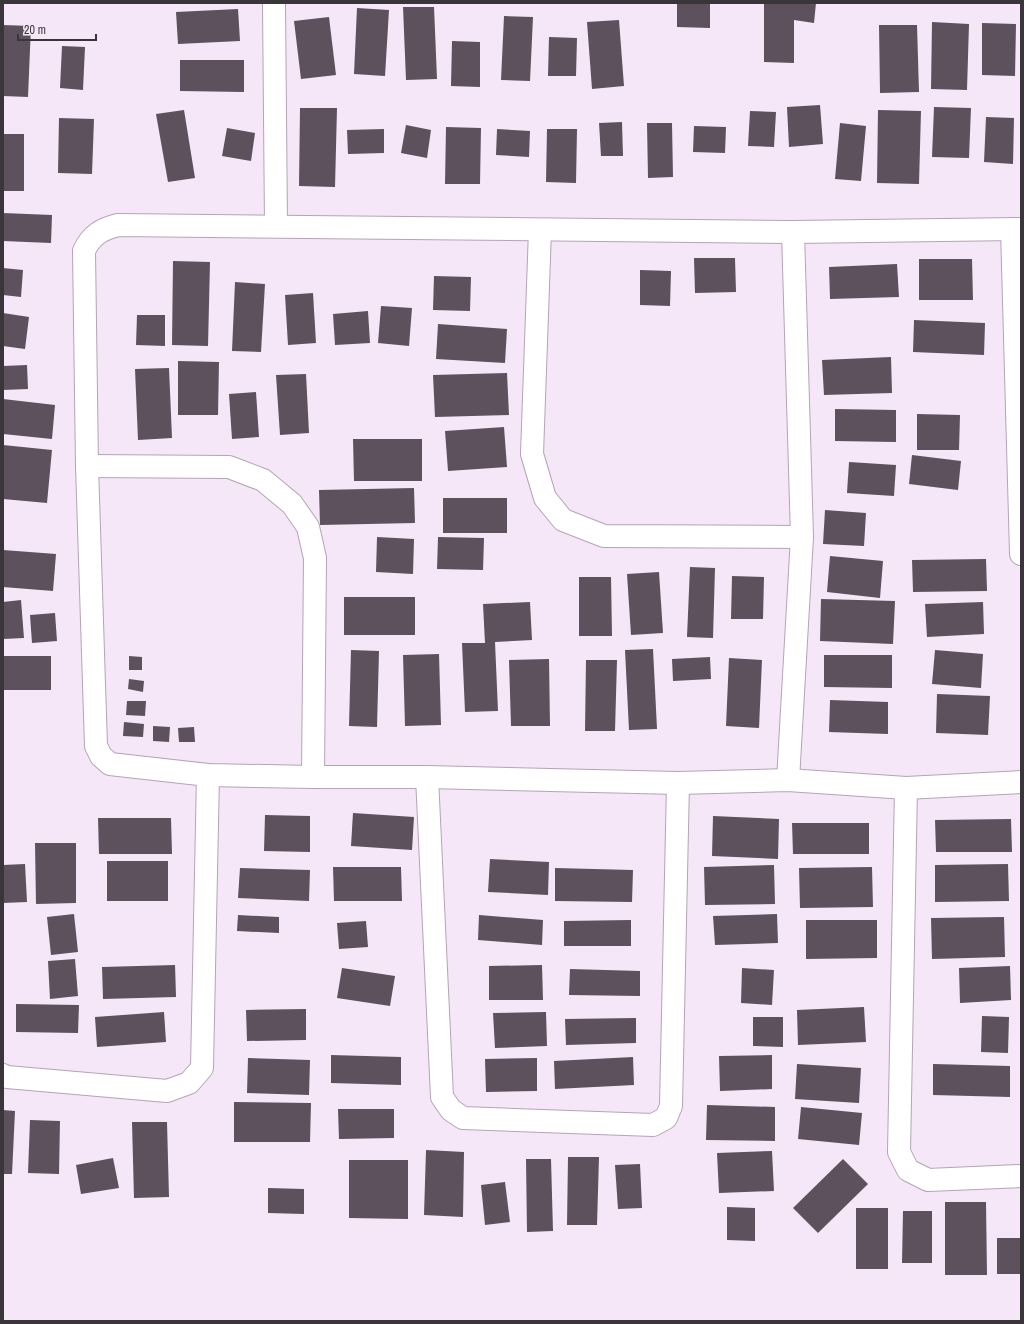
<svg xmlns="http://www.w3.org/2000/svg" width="1024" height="1324" font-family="'Archivo Narrow',sans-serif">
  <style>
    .building { fill: #5d515e }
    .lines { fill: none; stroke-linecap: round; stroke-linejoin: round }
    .minor-casing { stroke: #b2a5b4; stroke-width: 24 }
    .minor { stroke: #fff; stroke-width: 22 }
  </style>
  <rect width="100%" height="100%" fill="#f5e7f7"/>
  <g class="building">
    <polygon points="677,3 710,3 710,28 677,27"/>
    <polygon points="764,3 816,3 814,23 794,20 794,63 764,62"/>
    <polygon points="403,7 434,7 437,79 406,80"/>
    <polygon points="357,8 389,10 385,76 354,74"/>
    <polygon points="238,9 240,41 178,44 176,12"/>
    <polygon points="504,16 533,17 530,81 501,80"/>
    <polygon points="329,17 336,75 301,79 294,21"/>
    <polygon points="619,20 624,86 592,89 587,22"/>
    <polygon points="932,22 969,24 967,90 931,89"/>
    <polygon points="982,23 1016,24 1015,76 982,75"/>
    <polygon points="3,25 31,26 28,97 3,96"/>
    <polygon points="879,25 917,25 919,92 880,93"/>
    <polygon points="549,37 577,38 576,76 548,76"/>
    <polygon points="452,41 480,42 480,87 451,86"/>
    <polygon points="62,46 85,47 83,90 60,88"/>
    <polygon points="180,60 244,60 244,92 180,91"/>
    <polygon points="820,105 823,144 789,147 787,107"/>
    <polygon points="934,107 971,108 969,158 932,157"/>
    <polygon points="300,108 337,108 335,187 299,186"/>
    <polygon points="184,110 195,178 168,182 156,114"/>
    <polygon points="878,110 921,111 919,184 877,183"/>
    <polygon points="750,111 776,112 774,147 748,146"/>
    <polygon points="986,117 1014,118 1013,164 984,162"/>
    <polygon points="59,118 94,119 92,174 58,173"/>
    <polygon points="622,122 623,156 601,156 599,123"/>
    <polygon points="647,123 672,123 673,177 648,178"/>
    <polygon points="840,123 866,126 861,181 835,179"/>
    <polygon points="406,125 431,130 427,158 401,153"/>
    <polygon points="694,126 726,127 725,153 693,152"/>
    <polygon points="446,127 481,128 480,184 445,184"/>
    <polygon points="227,128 255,133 251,161 222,156"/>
    <polygon points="384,129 384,153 348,154 347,130"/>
    <polygon points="497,129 530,131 529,157 496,155"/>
    <polygon points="547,129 577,129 576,183 546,182"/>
    <rect x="3" y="134" width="21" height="57"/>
    <polygon points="3,213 52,215 51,243 3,241"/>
    <polygon points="694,258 735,258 736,292 695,293"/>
    <polygon points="919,259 972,259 973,300 919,300"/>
    <polygon points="173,261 210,262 208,346 172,345"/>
    <polygon points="897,264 899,297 830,299 829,267"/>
    <polygon points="3,268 23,270 21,297 3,295"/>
    <polygon points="640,270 671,271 670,306 640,305"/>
    <polygon points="434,276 471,277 470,311 433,310"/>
    <polygon points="235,282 265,284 261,352 232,351"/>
    <polygon points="313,293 316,343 288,345 285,295"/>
    <polygon points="381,306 412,308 409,346 378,343"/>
    <polygon points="368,311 370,343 335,345 333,314"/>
    <polygon points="3,313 29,317 25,349 3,346"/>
    <polygon points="137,315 165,315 165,346 136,345"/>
    <polygon points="914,320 985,323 984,355 913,352"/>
    <polygon points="438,324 507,329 505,363 436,359"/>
    <polygon points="891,357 892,393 824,395 822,360"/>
    <polygon points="178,361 219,362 218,415 178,415"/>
    <polygon points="27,365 28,389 3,390 3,366"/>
    <polygon points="169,368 172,438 138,440 135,369"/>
    <polygon points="507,373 509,415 435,417 433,375"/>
    <polygon points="306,374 309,433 280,435 276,375"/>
    <polygon points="256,392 259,437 232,439 229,394"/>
    <polygon points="3,399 55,405 52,439 3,434"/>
    <polygon points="835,409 896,410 896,442 835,441"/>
    <polygon points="917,414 960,415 959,450 917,450"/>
    <polygon points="504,427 507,467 448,471 445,431"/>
    <polygon points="353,439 422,439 422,481 354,481"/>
    <polygon points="3,445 52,450 47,503 3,499"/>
    <polygon points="912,455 961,461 958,490 909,484"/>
    <polygon points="849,462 896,465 894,496 847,493"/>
    <polygon points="414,488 415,523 320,525 319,490"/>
    <rect x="443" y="498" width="64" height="35"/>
    <polygon points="825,510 866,513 864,546 823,544"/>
    <polygon points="377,537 414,539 413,574 376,572"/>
    <polygon points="438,537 484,538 483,570 437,569"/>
    <polygon points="3,550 56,554 53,591 3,587"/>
    <polygon points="830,556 883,561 880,598 827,592"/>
    <polygon points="986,559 987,591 913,592 912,560"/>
    <polygon points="690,567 715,568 713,638 687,637"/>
    <polygon points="659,572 663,633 631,635 627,574"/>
    <polygon points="732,576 764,577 763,619 731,619"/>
    <polygon points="579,577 611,577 612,636 579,636"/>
    <rect x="344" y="597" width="71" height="38"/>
    <polygon points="821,599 895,601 893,644 820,641"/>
    <polygon points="21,600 24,638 3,639 3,602"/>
    <polygon points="530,602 532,640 495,642 498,711 465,712 462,643 485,643 483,604"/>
    <polygon points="983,602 984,634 927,637 925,604"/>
    <polygon points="55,613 57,641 32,643 30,615"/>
    <polygon points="653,649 657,729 629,730 625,650"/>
    <polygon points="351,650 379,651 377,727 349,726"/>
    <polygon points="935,650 983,654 981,688 932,684"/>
    <polygon points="439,654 441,725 405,726 403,655"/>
    <polygon points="824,655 892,655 892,688 824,687"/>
    <rect x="3" y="656" width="48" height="34"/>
    <polygon points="129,656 142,657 142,670 129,670"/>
    <polygon points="710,657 711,679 673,681 672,659"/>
    <polygon points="729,658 762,660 759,728 726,726"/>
    <polygon points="549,659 550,726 511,726 509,660"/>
    <polygon points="586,660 617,660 615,731 585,731"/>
    <polygon points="129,679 144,681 143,692 128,689"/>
    <polygon points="937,694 990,696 988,735 936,733"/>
    <polygon points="830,700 888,702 888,734 829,732"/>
    <polygon points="127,701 146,701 145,716 126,715"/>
    <polygon points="124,722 144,724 143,737 123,736"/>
    <polygon points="153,726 170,727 169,742 153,741"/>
    <polygon points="194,727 195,742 179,742 178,728"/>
    <polygon points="353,813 414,817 412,850 351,846"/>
    <polygon points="265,815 310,816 310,852 264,851"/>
    <polygon points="713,816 779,819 778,859 712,856"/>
    <polygon points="98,818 171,818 172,854 99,854"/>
    <polygon points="1011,819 1012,852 936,852 935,820"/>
    <polygon points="792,823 869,823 869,854 793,854"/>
    <polygon points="35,843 76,843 76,903 36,904"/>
    <polygon points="490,859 549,862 548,895 488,892"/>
    <rect x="107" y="861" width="61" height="40"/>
    <polygon points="25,864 27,902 3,903 3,865"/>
    <polygon points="1008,864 1009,901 935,902 935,865"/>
    <polygon points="774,865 775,904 705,905 704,867"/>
    <polygon points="333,867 401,867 402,901 334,901"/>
    <polygon points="872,867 873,907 800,908 799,868"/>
    <polygon points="240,868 310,870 309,901 238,898"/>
    <polygon points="555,868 633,870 632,902 555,901"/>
    <polygon points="74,914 78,952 51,955 47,917"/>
    <polygon points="777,914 778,943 715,945 713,916"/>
    <polygon points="238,915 279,917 279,933 237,931"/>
    <polygon points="479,915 543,920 542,945 478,940"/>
    <polygon points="1004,917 1005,957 932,959 931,918"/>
    <polygon points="631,920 631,946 564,946 564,921"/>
    <polygon points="806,920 877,920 877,958 806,959"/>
    <polygon points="366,921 368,947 339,949 337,923"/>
    <polygon points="75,959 78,996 50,999 48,961"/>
    <polygon points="175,965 176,997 103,999 102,967"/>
    <polygon points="542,965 543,1000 489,1000 489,966"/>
    <polygon points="1010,966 1011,1000 960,1003 959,968"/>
    <polygon points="342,968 395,976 390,1006 337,998"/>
    <polygon points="742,968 774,970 772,1005 741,1003"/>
    <polygon points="570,969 640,971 640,996 569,995"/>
    <polygon points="16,1004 79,1005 78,1033 16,1032"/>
    <polygon points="864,1007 866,1042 798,1045 797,1010"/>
    <polygon points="306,1009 306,1040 247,1041 246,1010"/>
    <polygon points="164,1012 166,1042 97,1047 95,1017"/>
    <polygon points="546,1012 547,1046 495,1048 493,1013"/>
    <polygon points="982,1016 1009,1017 1008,1053 981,1052"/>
    <polygon points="753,1017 783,1017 783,1047 753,1046"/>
    <polygon points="636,1018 636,1043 566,1045 565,1019"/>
    <polygon points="331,1055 401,1057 401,1085 331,1083"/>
    <polygon points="772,1055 772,1089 720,1091 719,1056"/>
    <polygon points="633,1057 634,1085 555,1089 554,1061"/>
    <polygon points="248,1058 310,1060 309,1095 247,1093"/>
    <polygon points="537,1058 537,1091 486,1092 485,1059"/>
    <polygon points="797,1064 861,1068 859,1103 795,1099"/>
    <polygon points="933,1064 1010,1066 1010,1097 933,1095"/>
    <polygon points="234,1102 311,1103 310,1142 234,1142"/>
    <polygon points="707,1105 775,1107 775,1141 706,1140"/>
    <polygon points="801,1107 862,1113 859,1145 798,1139"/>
    <polygon points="338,1109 394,1109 394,1138 339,1139"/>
    <polygon points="3,1110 15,1111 12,1174 3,1174"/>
    <polygon points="30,1120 60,1121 59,1174 28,1173"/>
    <polygon points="132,1122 167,1122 169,1197 134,1198"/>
    <polygon points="426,1150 464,1152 463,1217 424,1215"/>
    <polygon points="772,1151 774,1191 719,1193 717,1153"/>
    <polygon points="568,1157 599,1157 597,1225 567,1225"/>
    <polygon points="113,1158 119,1188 81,1194 76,1165"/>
    <polygon points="526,1159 551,1159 553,1231 527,1232"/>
    <polygon points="843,1159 868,1184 818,1233 793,1208"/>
    <polygon points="349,1160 408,1160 408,1219 349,1218"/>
    <polygon points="640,1164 642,1208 618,1209 615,1165"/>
    <polygon points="505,1182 510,1222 485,1225 481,1185"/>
    <polygon points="268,1188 304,1189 304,1214 268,1213"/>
    <polygon points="945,1202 986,1202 987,1275 945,1275"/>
    <polygon points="727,1207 755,1208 755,1241 727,1240"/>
    <rect x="856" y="1208" width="32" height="61"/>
    <polygon points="903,1211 932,1211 932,1263 902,1263"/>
    <rect x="997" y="1238" width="24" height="36"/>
  </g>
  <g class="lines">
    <defs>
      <g id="minor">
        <polyline points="274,3 276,226"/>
        <polyline points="1012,229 1021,554"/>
        <path d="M 1021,229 L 793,232 L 118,225 C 102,229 91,235 84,251 L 87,466 L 96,746 L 101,756 L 110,764 L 208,775 L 313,777 L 427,777 L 678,783 L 788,780 L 906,788 L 1021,782"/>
        <polyline points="540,230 532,454 545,498 563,520 604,536 802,537"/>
        <polyline points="87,466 229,467 263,480 292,504 308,527 315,558 313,777"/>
        <polyline points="427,777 442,1097 451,1110 463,1118 653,1125 666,1118 671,1106 678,783"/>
        <polyline points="788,780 802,537 793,232"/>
        <polyline points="906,788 899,1152 908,1170 928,1180 1021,1176"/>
        <polyline points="3,1075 7,1077 167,1091 189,1083 202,1068 208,775"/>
      </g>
    </defs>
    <use href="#minor" class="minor-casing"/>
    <use href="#minor" class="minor"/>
  </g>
  <rect width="1024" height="1324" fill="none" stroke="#3a353b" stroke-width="8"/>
  <path d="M18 34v6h78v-6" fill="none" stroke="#3a353b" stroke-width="2"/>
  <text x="24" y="34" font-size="12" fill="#3a353b" stroke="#f5e7f7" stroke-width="3" paint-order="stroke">20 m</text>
</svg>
